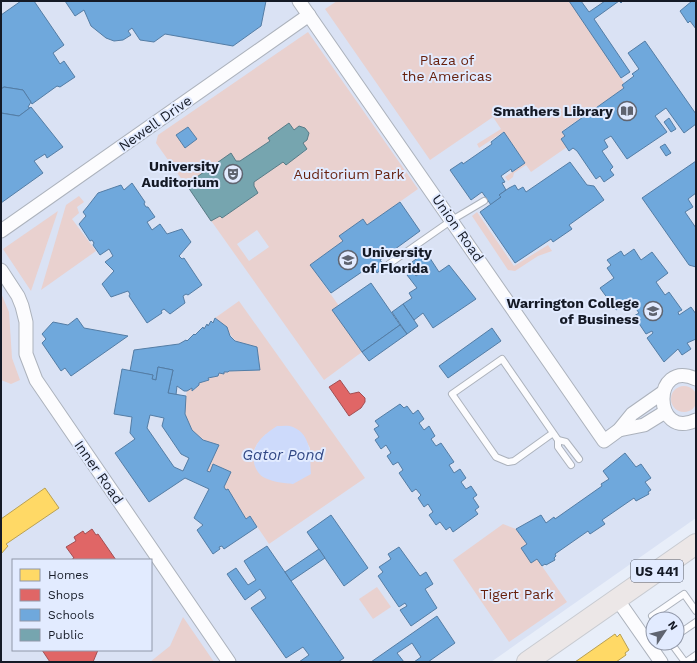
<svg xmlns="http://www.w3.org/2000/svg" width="697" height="663" font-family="'Work Sans',sans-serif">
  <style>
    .built { fill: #dae2f4; fill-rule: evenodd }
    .green { fill: #e9d1cf; fill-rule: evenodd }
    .water { fill: #cddafb }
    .homes { fill: #ffd966; stroke: #b9a053 }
    .shops { fill: #e06666; stroke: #a34f53 }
    .schools { fill: #6fa8dc; stroke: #547da5; fill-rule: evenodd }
    .public { fill: #76a5af; stroke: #597b86 }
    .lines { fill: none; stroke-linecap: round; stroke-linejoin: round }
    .lane-casing { stroke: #acb2bc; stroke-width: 8 }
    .street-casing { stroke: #acb2bc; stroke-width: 15 }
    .primary-casing { stroke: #c8cbd1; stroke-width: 22 }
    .lane { stroke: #fcfcfe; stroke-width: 6 }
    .street { stroke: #fcfcfe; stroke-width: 13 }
    .primary { stroke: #ece7e7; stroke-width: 20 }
    .labels { text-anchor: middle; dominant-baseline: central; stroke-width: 4; stroke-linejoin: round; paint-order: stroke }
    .shield { fill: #e2ebff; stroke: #525967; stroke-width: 1 }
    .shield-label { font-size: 13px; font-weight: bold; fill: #151a26 }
    .park-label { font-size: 14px; fill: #661f0c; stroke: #e2ebff }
    .poi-label { font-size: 14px; font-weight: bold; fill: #151a26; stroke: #e2ebff; text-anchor: end }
    .street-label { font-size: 14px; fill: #151a26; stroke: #e2ebff }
    .water-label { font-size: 15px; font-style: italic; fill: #314784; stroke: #e2ebff }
  </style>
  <rect width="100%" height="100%" fill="#e8eef9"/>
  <path class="built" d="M 1,1 L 696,1 L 696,518 L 491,662 L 1,662 ZM 13,560 L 151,560 L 151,650 L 13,650 Z"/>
  <g class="green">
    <polygon points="337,1 569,1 609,58 608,60 624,83 622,85 624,88 562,131 565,136 561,139 567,147 531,172 526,165 514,173 513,177 508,181 505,177 525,163 503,132 479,148 477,144 501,129 493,117 430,160 325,9"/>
    <path d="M 308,32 L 418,189 L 367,225 L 363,220 L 340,236 L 343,241 L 310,265 L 339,306 L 362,352 L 324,380 L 156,143 L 158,135 ZM 289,123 L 294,130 L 299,126 L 305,128 L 309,133 L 307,140 L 303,143 L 307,150 L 286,164 L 283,162 L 254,182 L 254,186 L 258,193 L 222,218 L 220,216 L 211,221 L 188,188 L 196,182 L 194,179 L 231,154 L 236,161 L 240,161 L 270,141 L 268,138 ZM 188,127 L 197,139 L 185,147 L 176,135 ZM 257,230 L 269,247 L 249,261 L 237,244 Z"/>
    <polygon points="79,196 84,202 77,207 79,213 72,219 96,251 41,290 66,205"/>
    <polygon points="58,211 31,291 3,249"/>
    <polygon points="477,212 514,266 548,245 552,251 538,256 515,271 508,270 472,216"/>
    <polygon points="1,293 9,312 12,358 20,380 11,384 1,380"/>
    <path d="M 239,301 L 365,478 L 269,544 L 250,516 L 246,519 L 228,490 L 226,490 L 224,487 L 231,472 L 214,464 L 210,472 L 207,471 L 219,445 C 190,439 180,419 187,391 L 192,388 L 192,390 L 196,389 L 195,387 L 199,385 L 199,383 L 209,380 L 208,378 L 218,376 L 219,373 L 223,374 L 224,372 L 228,372 L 229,371 L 260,370 L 257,347 C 225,343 236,333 215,318 ZM 266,434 L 303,435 L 310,448 L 310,461 L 252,454 L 257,444 Z"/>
    <circle cx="684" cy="399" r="13"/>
    <polygon points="503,524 516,529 527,544 521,548 531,562 537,559 567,602 509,642 453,560"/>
    <polygon points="377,587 391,607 373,619 359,599"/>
    <polygon points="183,617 214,662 150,662 170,646"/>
  </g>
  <path class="water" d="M 277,426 C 282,426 289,425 293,427 C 312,435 310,457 311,474 L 293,484 C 284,483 273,482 265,478 C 260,476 255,469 254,463 C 251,445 263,435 277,426 Z"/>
  <g class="homes">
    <polygon points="45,488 59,508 6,544 8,546 1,554 1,519"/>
    <polygon points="615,634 617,637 620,634 629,650 625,653 626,655 616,662 575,662"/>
  </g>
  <g class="shops">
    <polygon points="340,380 350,394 359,392 365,398 365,402 361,408 349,416 329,387"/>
    <polygon points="92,529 96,535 98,534 116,560 71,560 74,558 66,547 76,541 74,537 83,531 85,534"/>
    <polygon points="42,650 98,650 93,662 50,662"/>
  </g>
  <g class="schools">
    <polygon points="21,1 34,1 64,45 53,53 60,64 64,61 75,77 60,87 57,86 32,104 23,90 4,87 1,89 1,15"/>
    <polygon points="65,1 266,1 261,26 233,46 165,34 154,42 140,40 132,28 128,31 131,35 123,40 114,41 106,38 91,26 84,10 75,16"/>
    <polygon points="569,1 581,1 589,12 605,1 623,1 621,3 619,1 594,19 630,72 621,78"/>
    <polygon points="692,1 696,1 696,29 690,21 688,23 680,11"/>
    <polygon points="645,41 696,114 696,124 684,133 666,108 655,116 667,132 627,159 611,136 604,140 608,147 602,151 613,167 610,170 614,175 604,182 600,176 596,179 577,151 573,148 569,151 561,139 565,136 562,132 624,88 622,85 634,76 632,74 639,69 628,53"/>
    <polygon points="4,87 23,90 31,102 28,107 30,108 19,116 1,113 1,89"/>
    <polygon points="31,107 63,147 47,158 45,154 34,161 43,173 1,203 1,113 19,116"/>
    <polygon points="669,118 676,129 671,132 664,122"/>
    <polygon points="188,127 197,139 185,148 176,135"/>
    <polygon points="504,132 525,163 512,172 511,169 501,176 505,182 502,183 506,190 499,195 501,197 491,205 482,192 471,200 450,170 462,162 463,164 492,144 491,142"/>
    <polygon points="665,144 671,153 666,156 660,147"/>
    <polygon points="696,161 696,193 688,199 693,207 685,212 696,228 696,267 689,265 642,198"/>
    <polygon points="570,162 587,185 594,186 604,200 569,225 572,229 553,242 551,239 515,263 480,212 501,197 499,195 509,188 515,185 518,190 523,187 526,192"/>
    <polygon points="132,183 145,202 144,204 146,207 148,207 155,217 147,222 152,230 160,224 167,234 182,229 191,242 179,256 182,259 184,258 202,285 188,295 186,294 183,296 185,303 170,314 164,309 161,311 162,313 147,323 129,296 130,294 128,291 111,297 102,284 114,271 105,262 113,256 109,249 100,255 93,245 94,243 92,240 90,241 79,224 86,216 83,212 88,206 98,193 121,185 124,190"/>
    <polygon points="400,202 420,231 380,260 385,267 377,273 372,265 331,293 310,265 343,241 339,236 363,219 367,225"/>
    <polygon points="634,249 641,260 652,252 668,273 656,282 665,295 669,292 682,310 678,312 679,315 691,307 696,314 696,339 687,343 691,349 682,355 678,349 664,362 647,338 653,333 652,331 646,334 634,316 639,313 630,300 616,310 600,288 614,278 607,268 611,265 607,260 621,251 624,256"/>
    <polygon points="426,252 439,272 449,265 476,299 433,328 423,313 414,320 403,304 412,298 409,293 417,288 407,275 412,271 416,276 420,273 412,262"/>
    <polygon points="371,283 400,325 362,352 332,310"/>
    <polygon points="403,304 418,326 407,334 392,312"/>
    <polygon points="77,318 84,328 128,336 71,376 65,368 61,371 42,343 46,339 42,334 53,322 68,325"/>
    <polygon points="215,318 227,327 230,336 235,341 257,347 260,370 229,371 228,372 224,372 224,374 219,373 218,376 208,378 209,380 199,383 199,385 192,391 192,388 187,391 184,391 177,386 176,395 168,393 173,370 158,367 156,380 152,379 153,375 130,371 134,350 179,344 186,340 187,341 194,334 195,335 203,327 204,329 207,324 208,326 211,321 213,323"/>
    <polygon points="400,325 407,334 369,361 362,352"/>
    <polygon points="492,328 501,341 448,378 439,366"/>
    <path d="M 158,367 L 173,370 L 168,393 L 186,396 L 185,414 L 192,430 L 203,440 L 219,445 L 207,471 L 210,472 L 213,464 L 231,472 L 224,487 L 226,490 L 228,489 L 246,519 L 250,516 L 257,527 L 224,549 L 222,546 L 219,547 L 220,549 L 213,554 L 197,530 L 203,525 L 194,518 L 209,489 L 185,478 L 149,502 L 115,453 L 135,439 L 130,433 L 132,417 L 114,414 L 122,369 L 153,375 L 152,379 L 156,380 ZM 150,415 L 164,418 L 162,426 L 181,454 L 189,458 L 183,471 L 174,467 L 147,428 Z"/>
    <polygon points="400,404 404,408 407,406 413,414 418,410 424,419 419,423 424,430 429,426 435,436 431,439 436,446 441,443 454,462 449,465 454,473 460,469 466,478 461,482 466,489 471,486 477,495 473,498 479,507 475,510 478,514 453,532 450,527 446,530 440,522 436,525 429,515 433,512 428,504 424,507 418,498 421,495 416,489 412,492 399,473 403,470 398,462 393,465 387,456 391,453 386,445 381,449 375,440 379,437 374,429 379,426 375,421"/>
    <polygon points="625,453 636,467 641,464 651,478 645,482 651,490 648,492 649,494 636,501 634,498 602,520 605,524 590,534 588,531 555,554 556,556 554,558 555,560 546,565 545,564 542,566 537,559 531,563 521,548 527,544 516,529 541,515 546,523 554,517 555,519 602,486 601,484 609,479 603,471"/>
    <polygon points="331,515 368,568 344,586 307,532"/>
    <polygon points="267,546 344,658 338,662 299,662 309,655 303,647 286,658 251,608 266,598 260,589 245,600 227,574 236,568 248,585 256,580 244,561"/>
    <polygon points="399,547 420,576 426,572 433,584 425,589 437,608 411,626 400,610 407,606 405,603 399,607 378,576 383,572 379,567 391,559 388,554"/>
    <polygon points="319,549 325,558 291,581 285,572"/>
    <polygon points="437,616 455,643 428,662 414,662 421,657 412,643 397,653 404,662 371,662"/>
  </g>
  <polygon class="public" points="289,123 294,130 299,126 305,128 309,133 307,140 303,143 307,149 286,165 283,162 254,182 254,186 258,193 222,218 220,216 211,221 188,187 196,182 194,179 231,153 236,161 240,161 270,141 268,138"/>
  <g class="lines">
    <defs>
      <g id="lane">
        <polyline points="389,264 452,220 484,201"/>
        <polyline points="553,433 514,461 508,462 496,457 452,394 502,359 558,440 558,447 571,465"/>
        <polyline points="558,440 566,442 579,459"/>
        <polyline points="654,619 652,616 684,594 696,611"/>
        <polyline points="677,635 696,622"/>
        <polyline points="671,643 685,662"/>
        <polyline points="654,651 665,643"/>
        <polyline points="686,662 696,655"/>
      </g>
      <g id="street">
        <polyline points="299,1 604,441 619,430 632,414 662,393"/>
        <polyline points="1,231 309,15"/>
        <polyline points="1,270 18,296 22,306 26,322 26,354 36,380 229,662"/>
        <path d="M 696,379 C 651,358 653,441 696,420"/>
        <polyline points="619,430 644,425 665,412"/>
        <polyline points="617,599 661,662"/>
      </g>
      <polyline id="primary" points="527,662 696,544"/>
    </defs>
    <use href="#lane" class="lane-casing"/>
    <use href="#street" class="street-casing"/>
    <use href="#primary" class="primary-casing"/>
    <use href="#lane" class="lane"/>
    <use href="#street" class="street"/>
    <use href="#primary" class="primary"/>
  </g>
  <defs>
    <symbol id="library-ring" viewBox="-11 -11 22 22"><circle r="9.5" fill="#e2ebff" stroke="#5f6470" stroke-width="1.5"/><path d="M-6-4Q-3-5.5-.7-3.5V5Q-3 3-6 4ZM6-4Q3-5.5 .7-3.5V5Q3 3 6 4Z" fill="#5f6470"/></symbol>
    <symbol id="theatre-ring" viewBox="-11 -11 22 22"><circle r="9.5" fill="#e2ebff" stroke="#5f6470" stroke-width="1.5"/><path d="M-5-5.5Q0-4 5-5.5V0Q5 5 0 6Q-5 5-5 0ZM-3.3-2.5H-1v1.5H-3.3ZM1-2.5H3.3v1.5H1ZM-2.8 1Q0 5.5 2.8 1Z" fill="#5f6470"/></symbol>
    <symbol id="university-ring" viewBox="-11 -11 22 22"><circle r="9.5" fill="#e2ebff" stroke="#5f6470" stroke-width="1.5"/><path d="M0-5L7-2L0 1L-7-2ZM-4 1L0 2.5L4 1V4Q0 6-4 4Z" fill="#5f6470"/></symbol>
  </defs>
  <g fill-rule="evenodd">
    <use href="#library-ring" x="616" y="100" width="22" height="22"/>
    <use href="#theatre-ring" x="222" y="163" width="22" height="22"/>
    <use href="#university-ring" x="337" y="249" width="22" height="22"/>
    <use href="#university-ring" x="642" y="300" width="22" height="22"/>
  </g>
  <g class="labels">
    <rect class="shield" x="631" y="560" width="52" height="22" rx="3"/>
    <g class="shield-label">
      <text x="657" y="571">US 441</text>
    </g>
    <g class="park-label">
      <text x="447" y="60">Plaza of<tspan x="447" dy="16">the Americas</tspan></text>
      <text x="349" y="174">Auditorium Park</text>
      <text x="517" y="594">Tigert Park</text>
    </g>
    <g class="poi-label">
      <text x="613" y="111">Smathers Library</text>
      <text x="219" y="166">University<tspan x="219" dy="16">Auditorium</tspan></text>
      <text x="362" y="252" text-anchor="start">University<tspan x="362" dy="16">of Florida</tspan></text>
      <text x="639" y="303">Warrington College<tspan x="639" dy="16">of Business</tspan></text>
    </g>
    <g class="street-label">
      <text transform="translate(155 123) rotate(-35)">Newell Drive</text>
      <text transform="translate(458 228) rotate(55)">Union Road</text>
      <text transform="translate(99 472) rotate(55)">Inner Road</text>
    </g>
    <g class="water-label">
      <text x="283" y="455">Gator Pond</text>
    </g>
  </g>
  <rect width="697" height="663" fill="none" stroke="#151a26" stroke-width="4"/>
  <rect x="12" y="559" width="140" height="92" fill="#e2ebff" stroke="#9097a8"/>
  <rect x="20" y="569" width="20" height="12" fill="#ffd966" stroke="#9097a8"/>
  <text x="48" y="579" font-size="12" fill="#151a26">Homes</text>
  <rect x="20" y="589" width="20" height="12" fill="#e06666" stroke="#9097a8"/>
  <text x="48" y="599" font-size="12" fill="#151a26">Shops</text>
  <rect x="20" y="609" width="20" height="12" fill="#6fa8dc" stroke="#9097a8"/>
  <text x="48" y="619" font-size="12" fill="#151a26">Schools</text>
  <rect x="20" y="629" width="20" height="12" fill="#76a5af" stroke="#9097a8"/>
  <text x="48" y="639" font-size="12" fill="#151a26">Public</text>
  <g transform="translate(665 631) rotate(55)"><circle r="19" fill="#e2ebff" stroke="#9097a8"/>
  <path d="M0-3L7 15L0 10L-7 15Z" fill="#5f6470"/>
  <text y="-6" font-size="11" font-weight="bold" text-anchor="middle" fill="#151a26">N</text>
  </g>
</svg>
